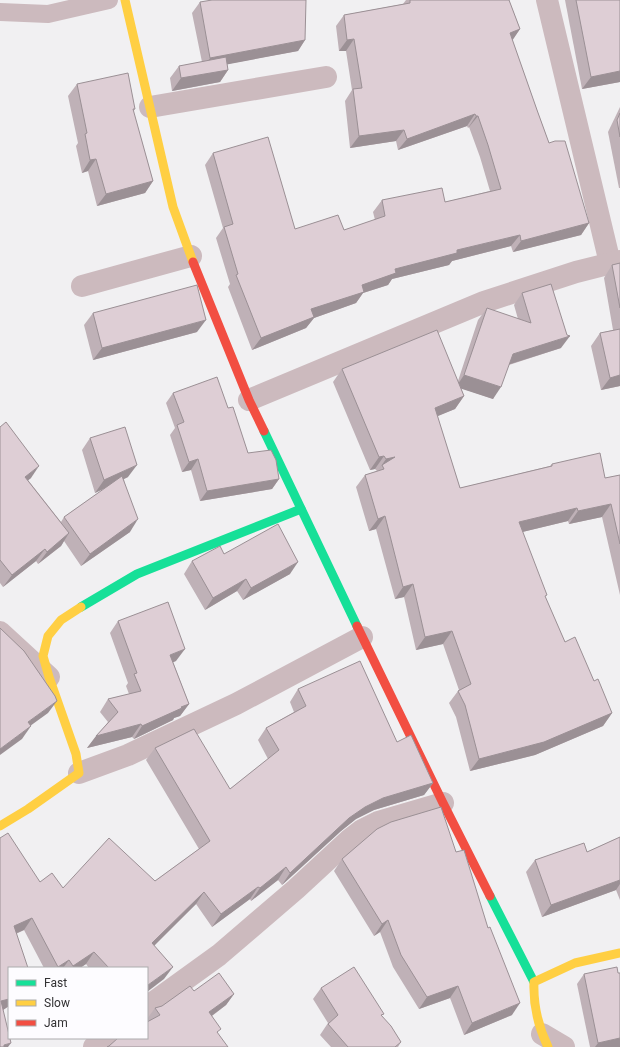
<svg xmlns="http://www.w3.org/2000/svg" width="620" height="1047" font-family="Roboto,sans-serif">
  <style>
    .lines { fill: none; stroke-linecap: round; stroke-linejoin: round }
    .lane { stroke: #ccbabe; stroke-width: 18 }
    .street { stroke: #ccbabe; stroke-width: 22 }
    .fast { stroke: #16e098; stroke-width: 9 }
    .slow { stroke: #ffcf43; stroke-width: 9 }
    .jam { stroke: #f24e42; stroke-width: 9 }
    .wall { fill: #bfb1b7 }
    .shaded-wall { fill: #9b9095 }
    .building { fill: #deced5; stroke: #9b9095 }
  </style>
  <rect width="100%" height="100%" fill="#f1f0f2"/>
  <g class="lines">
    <polyline class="lane" points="0,12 48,14 109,0"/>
    <g class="street">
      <polyline points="547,0 610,263"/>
      <polyline points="150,107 326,77"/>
      <polyline points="82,286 191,256"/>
      <polyline points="249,400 484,302 576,272 620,261"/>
      <polyline points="0,632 49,677"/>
      <polyline points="79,773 128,755 236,704 362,637"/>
      <polyline points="147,1007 219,955 296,889 349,840 362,830 378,822 443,803"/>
      <polyline points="542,1034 564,1047"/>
      <polyline points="94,1047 105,1038"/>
    </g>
    <g class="fast">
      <polyline points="264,431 357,626"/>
      <polyline points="81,607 137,574 301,509"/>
      <polyline points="490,896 534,982"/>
    </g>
    <g class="slow">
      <polyline points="125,0 173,207 193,262"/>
      <polyline points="0,826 28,809 79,773 76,754 49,677 43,656 48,636 61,620 81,607"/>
      <path d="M 548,1047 C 538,1026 533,1006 534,982 L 575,963 L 620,953"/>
    </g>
    <g class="jam">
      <polyline points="193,262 249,400 264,431"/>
      <polyline points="357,626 443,803 490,896"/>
    </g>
  </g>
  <g class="wall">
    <polygon points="406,0 509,0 520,29 512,40 537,110 549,143 589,223 581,235 513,252 511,246 452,261 449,265 392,279 388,285 363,293 356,303 314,318 306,328 252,350 228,287 230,284 216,238 223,228 205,165 213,153 295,229 344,230 375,220 373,212 382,200 445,202 490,191 480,157 469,127 468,128 467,126 398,150 396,141 350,148 345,101 352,90 346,51 339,51 336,26 344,15 403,4"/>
    <polygon points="565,0 620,0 620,82 582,89"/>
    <polygon points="200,2 305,40 298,51 227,64 228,70 220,82 172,91 170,78 179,66 202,62 192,13"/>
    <polygon points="77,84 135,109 133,112 153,181 145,193 97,206 88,171 82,173 76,146 78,143 68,96"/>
    <polygon points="620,107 620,188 619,188 608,132"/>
    <polygon points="620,263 620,387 620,386 601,390 591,346 600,333 613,330 604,278 612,265"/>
    <polygon points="522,293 561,348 509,365 493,399 461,388 464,396 455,409 437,416 460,488 550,466 552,464 605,478 620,475 620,595 602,517 569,524 568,521 522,532 545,597 565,642 594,681 612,713 603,726 535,755 470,771 456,717 449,703 458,691 459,690 443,644 416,650 404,597 395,599 376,529 369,531 356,487 365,475 377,471 375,469 370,470 333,382 342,369 458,381 478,320 487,308 518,319 514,305"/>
    <polygon points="93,313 197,332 93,360 84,325"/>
    <polygon points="173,393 228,408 248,453 279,479 272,489 200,501 191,470 182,472 170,435 175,428 166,403"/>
    <polygon points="0,427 31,478 28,480 61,522 64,517 107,487 95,493 82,450 90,438 128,477 124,479 130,532 81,566 64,541 61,546 38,564 36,561 3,587 0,583"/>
    <polygon points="224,554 290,574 243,600 237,591 205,610 184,574 192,561"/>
    <polygon points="118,621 176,661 173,662 189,704 180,716 174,718 173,720 134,739 132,737 87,748 108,722 100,712 108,699 129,694 126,686 128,683 110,633"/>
    <polygon points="298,689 397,742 433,783 424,795 374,810 356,819 341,831 282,885 278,880 251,901 250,899 212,927 196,904 154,945 164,979 147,968 89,968 86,964 80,968 44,968 24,930 16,934 9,968 9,1006 3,1010 0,1047 0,838 40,882 63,888 155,881 199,849 146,760 155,748 230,789 268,759 258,740 266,728 294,712 290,702"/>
    <polygon points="620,837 620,900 616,890 542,917 526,872 535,860 587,852"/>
    <polygon points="342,859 512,1015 464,1035 450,998 419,1009 393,967 380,932 374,936 334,871"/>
    <polygon points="620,973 620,1047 590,1047 577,984 584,974"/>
    <polygon points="321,988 382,1016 401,1042 398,1047 331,1047 320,1035 328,1023 313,999"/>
    <polygon points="194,991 234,994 226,1005 212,1016 218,1033 109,1046 148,1021 147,1019 155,1008 162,1006"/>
  </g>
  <g class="shaded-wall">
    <polygon points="520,29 512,41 510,33"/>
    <polygon points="354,39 346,51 339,51 347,40"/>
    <polygon points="305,40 298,51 203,69 210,58"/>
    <polygon points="228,70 220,82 172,91 181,78"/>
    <polygon points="620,71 620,82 582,89 591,77"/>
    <polygon points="475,114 467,126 398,150 407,139"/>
    <polygon points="476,116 478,116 469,127 468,128"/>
    <polygon points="404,130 396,141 350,148 359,136"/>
    <polygon points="96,159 88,171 82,173 90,160"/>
    <polygon points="153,181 145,193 97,206 106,194"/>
    <polygon points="589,223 581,235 513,252 521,241"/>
    <polygon points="520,235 511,246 452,261 449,265 392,279 388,285 363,293 356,303 314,318 306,328 252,350 261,338 311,309 395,269 457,250"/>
    <polygon points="206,320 197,332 93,360 102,348"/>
    <polygon points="570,336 561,348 504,366 513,354"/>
    <polygon points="464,375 501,387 493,399 456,387"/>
    <polygon points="620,375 620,386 601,390 610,378"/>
    <polygon points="464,396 455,409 426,421 435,408"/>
    <polygon points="384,456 375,469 370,470 379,457"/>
    <polygon points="395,457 384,469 382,465 377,472 386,459"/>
    <polygon points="198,459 191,470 182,472 189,462"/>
    <polygon points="137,465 128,477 95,493 104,480"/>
    <polygon points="39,466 31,478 17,489 25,477"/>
    <polygon points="279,479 272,489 200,501 207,491"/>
    <polygon points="611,504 602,517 569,524 578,511"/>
    <polygon points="577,508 568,521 510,535 519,522"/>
    <polygon points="385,516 376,529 369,531 378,519"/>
    <polygon points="138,519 130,532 81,566 90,554"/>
    <polygon points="69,533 61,546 38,564 47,552"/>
    <polygon points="45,549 36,561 3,587 12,575"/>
    <polygon points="298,562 290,574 243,600 251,588"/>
    <polygon points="246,579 237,591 205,610 213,598"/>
    <polygon points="413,584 404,597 395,599 403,587"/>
    <polygon points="452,631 443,644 416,650 425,637"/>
    <polygon points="185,649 176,661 161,667 170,655"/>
    <polygon points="57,701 48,713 19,734 28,722"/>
    <polygon points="189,704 180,716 174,718 173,720 134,739 142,726 181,707"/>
    <polygon points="612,713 603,726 535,755 470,771 479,759"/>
    <polygon points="141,724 132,737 87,748 96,736"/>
    <polygon points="31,726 22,739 0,755 0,749"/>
    <polygon points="433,783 424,795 374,810 356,819 341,831 282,885 290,873 349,818 365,807 383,798"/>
    <polygon points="286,867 278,880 251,901 260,888"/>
    <polygon points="620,880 620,884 616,890 542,917 551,905"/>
    <polygon points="258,887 250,899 212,927 221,914"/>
    <polygon points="204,892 196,904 144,956 152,943"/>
    <polygon points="32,918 24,930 5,938 14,926"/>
    <polygon points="388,920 380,932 374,936 382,924"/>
    <polygon points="94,952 86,964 80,968 72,968 73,966"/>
    <polygon points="69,960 63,968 57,968 58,967"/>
    <polygon points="173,967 164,979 147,992 147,986 148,985"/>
    <polygon points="458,986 450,998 419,1009 427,997"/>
    <polygon points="234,994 226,1005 202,1023 209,1012"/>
    <polygon points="9,999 9,1006 0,1012 1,1001"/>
    <polygon points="520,1003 512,1015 464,1035 472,1023"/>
    <polygon points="620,1038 620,1047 595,1047 598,1043"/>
    <polygon points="11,1043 8,1047 2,1047 4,1045"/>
  </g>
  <g class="building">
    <polygon points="212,0 306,0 305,40 210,58 200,2"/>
    <polygon points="410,0 509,0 520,29 510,33 537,110 549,143 555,141 565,141 589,223 521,241 520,235 457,250 457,253 395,269 396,273 362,285 364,292 311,309 314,317 261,338 236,275 238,274 224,227 233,224 213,153 268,137 295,229 338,215 344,230 385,216 382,200 442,188 445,202 501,189 488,145 478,116 476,116 475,114 407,139 404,130 359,136 353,89 362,88 354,39 347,40 344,15 410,3"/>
    <polygon points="576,0 620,0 620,71 591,77"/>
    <polygon points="226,57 228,70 181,78 179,66"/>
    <polygon points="128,73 135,109 133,109 153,181 106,194 96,159 90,160 85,134 87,133 77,84"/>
    <polygon points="620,113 620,137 617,120"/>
    <polygon points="620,263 620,308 612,265"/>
    <polygon points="551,284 567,335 570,336 513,354 501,387 464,375 487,308 531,323 522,293"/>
    <polygon points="197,285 206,320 102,348 93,313"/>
    <polygon points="620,329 620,375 610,378 600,333"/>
    <polygon points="437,330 464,396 435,408 460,488 552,466 552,464 600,453 605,478 620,475 620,544 611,504 578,511 577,508 519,522 547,595 545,596 565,642 575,637 594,681 598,679 612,713 544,742 479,759 465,705 458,691 471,684 452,631 425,637 413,584 403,587 385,516 378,519 365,475 384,469 382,465 395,457 386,459 384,456 379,457 342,369"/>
    <polygon points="217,377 228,408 233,407 248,453 271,450 276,460 279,479 207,491 198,459 189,462 177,425 184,422 173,393"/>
    <polygon points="6,422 39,466 25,477 69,533 47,552 45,549 12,575 0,560 0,427"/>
    <polygon points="125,427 137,465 104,480 90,438"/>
    <polygon points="122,476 138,519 90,554 64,517"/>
    <polygon points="278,524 298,562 251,588 246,579 213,598 192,561 220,546 224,554"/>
    <polygon points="168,602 185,649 170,655 189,704 181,707 182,708 142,726 141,724 96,736 118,712 108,699 141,691 134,674 137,673 118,621"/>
    <polygon points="0,628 24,651 55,696 57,701 28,722 31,726 0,749"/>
    <polygon points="360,661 397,742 411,735 433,783 383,798 365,807 349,818 290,873 286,867 260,888 258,887 221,914 204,892 152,943 173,967 148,985 147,986 147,968 109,968 94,952 73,966 69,960 58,967 32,918 14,926 28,968 9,968 9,999 1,1001 11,1043 4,1045 4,1047 0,1047 0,838 8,833 40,882 52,873 63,888 109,838 155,881 210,841 155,748 194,729 230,789 279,750 266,728 306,706 298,689"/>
    <polygon points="441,807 456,852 464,850 488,928 490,927 520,1003 472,1023 458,986 427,997 401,955 388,920 382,924 342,859 377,829 391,822"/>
    <polygon points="620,837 620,880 551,905 535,860 584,843 587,852"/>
    <polygon points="354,967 384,1014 381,1015 391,1026 401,1042 395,1047 348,1047 328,1024 338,1015 321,988"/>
    <polygon points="617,967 618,973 620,973 620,1038 598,1043 584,974"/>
    <polygon points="219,973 234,994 209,1012 221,1029 217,1032 228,1047 107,1047 109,1046 118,1038 147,1038 147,1022 160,1015 155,1008 162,1006 190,986 194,991"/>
  </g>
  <rect x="8" y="967" width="140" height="72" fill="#fdfcff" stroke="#acabad"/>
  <rect x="16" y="980" width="20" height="6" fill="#16e098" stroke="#acabad"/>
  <text x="44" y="987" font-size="12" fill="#323133">Fast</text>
  <rect x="16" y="1000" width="20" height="6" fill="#ffcf43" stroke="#acabad"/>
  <text x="44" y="1007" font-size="12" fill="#323133">Slow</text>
  <rect x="16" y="1020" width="20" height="6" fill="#f24e42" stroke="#acabad"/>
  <text x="44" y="1027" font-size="12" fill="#323133">Jam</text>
</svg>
